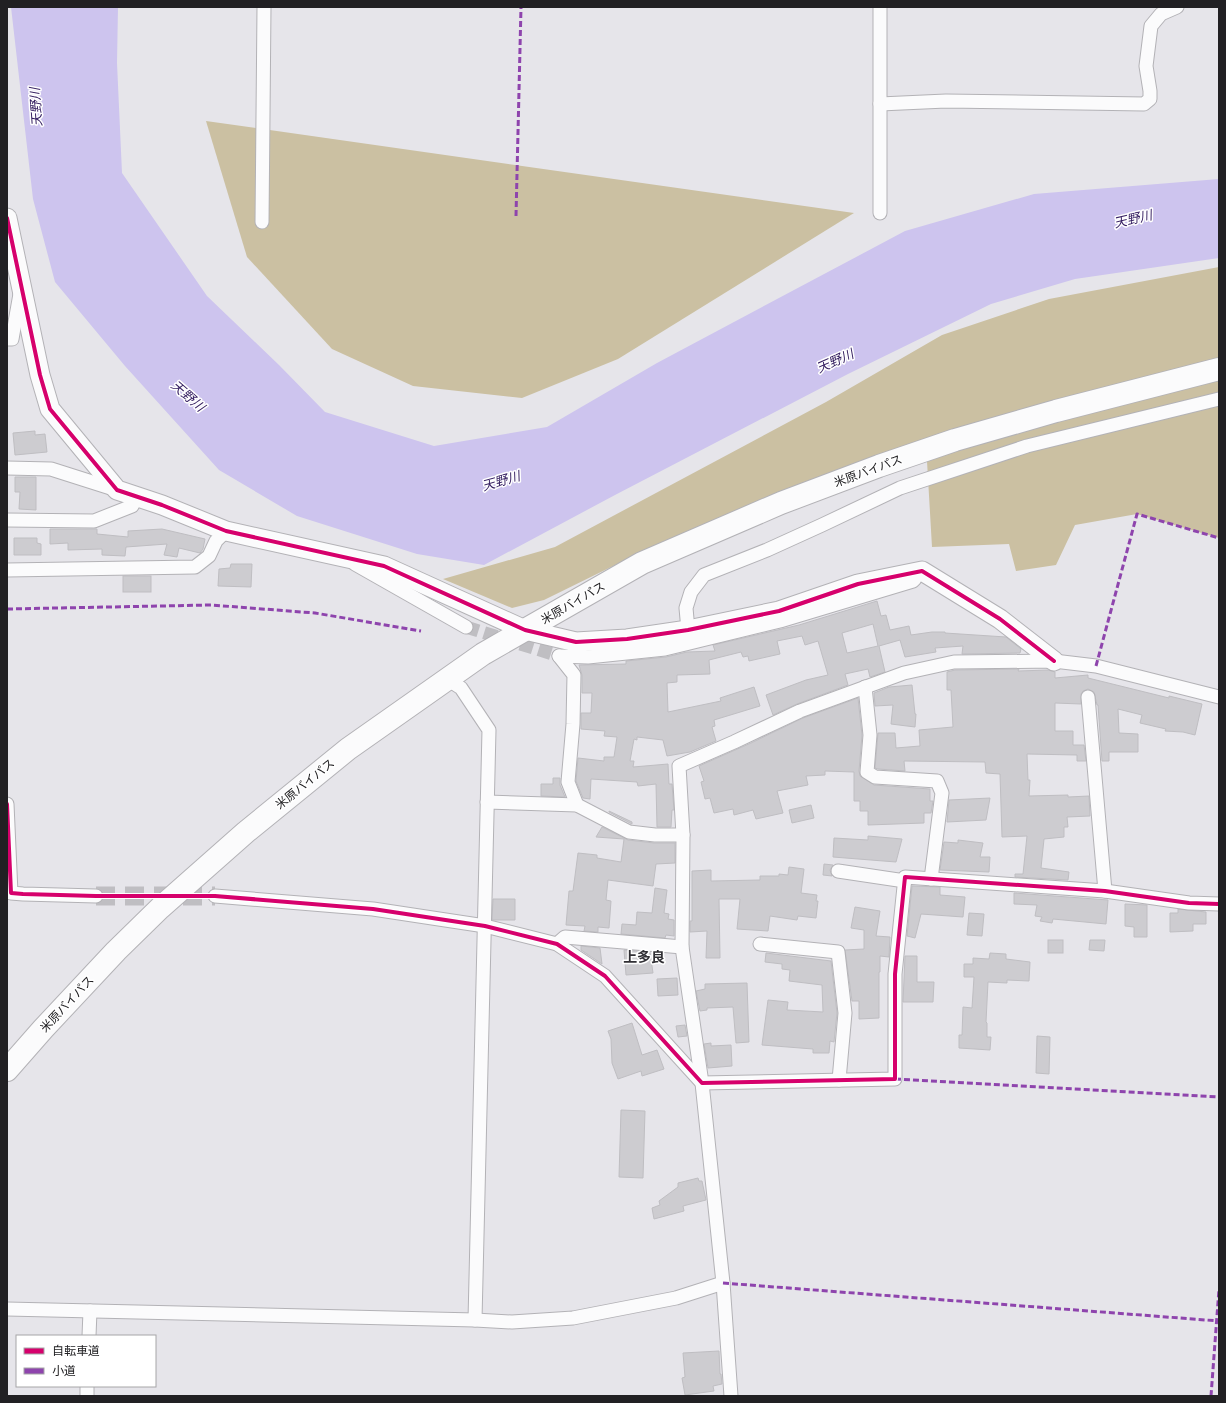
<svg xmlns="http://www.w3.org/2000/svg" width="1226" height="1403" font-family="Jost,'Noto Sans JP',sans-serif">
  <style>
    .forest { fill: #cbc0a2 }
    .water { fill: #cdc4ee }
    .building { fill: #cdccd0; stroke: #bfbec2; fill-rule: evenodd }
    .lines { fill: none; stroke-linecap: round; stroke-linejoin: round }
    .street-tunnel { stroke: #bfbec2; stroke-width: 13; stroke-dasharray: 13 6; stroke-linecap: butt }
    .secondary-tunnel { stroke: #bfbec2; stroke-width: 19; stroke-dasharray: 19 10; stroke-linecap: butt }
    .street-casing { stroke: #b3b2b6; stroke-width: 15 }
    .secondary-casing { stroke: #b3b2b6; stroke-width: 21 }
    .highway-casing { stroke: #b3b2b6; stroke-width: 24 }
    .street { stroke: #fbfbfc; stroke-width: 13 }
    .secondary { stroke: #fbfbfc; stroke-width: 19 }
    .highway { stroke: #fbfbfc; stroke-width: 22 }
    .quiet { stroke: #8e44ad; stroke-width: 3; stroke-dasharray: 6 3; stroke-linecap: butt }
    .cycleway-casing { stroke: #fff; stroke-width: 6 }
    .cycleway { stroke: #d6006c; stroke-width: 4 }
    .labels { text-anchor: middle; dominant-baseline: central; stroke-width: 3; stroke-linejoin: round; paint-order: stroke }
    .street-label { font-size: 12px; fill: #212023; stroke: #fff }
    .water-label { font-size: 13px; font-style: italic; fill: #362062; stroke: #fff }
    .quarter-label { font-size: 14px; font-weight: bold; fill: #302f34; stroke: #fff }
  </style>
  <rect width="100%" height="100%" fill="#e6e5ea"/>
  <g class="forest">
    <polygon points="206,121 854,213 618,359 522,398 413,386 332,349 247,257"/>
    <polygon points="1219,267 1219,538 1137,514 1075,525 1056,565 1016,571 1009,544 932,547 926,444 808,481 662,542 544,600 512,608 443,579 555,547 826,402 942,335 1049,299"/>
  </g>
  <polygon class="water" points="11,7 118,7 117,63 122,173 207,296 279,365 325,412 434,446 547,427 657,363 905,231 1034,194 1219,179 1219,258 1075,279 991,304 848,374 615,495 484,565 417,554 297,516 219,470 125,366 55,282 33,199"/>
  <g class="building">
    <polygon points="35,431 35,435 45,434 47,452 15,455 13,433"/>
    <polygon points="15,477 36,477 36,510 19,509 20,492 15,492"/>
    <polygon points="50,529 97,529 97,534 128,537 128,531 162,529 205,539 203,549 200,553 179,548 177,557 164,555 167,544 126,547 125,556 102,555 102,549 68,550 68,543 50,544"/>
    <polygon points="14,538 37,538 37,543 41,544 41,555 14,555"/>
    <polygon points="231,564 252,564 251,587 218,586 219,569 230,568"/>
    <rect x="123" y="576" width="28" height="16"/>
    <path d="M 877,601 L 881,616 L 886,615 L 890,630 L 909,626 L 911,635 L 932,632 L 945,632 L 945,633 L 1006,637 L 1021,649 L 1020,653 L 962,654 L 963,646 L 935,648 L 936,652 L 905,657 L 900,640 L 879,646 L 885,672 L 870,677 L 868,669 L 845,674 L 848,685 L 797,704 L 773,715 L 766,695 L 806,680 L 828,675 L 818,641 L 805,645 L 802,636 L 777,641 L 780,654 L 749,661 L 748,656 L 743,657 L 741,652 L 709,660 L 710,674 L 677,675 L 677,682 L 667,683 L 668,712 L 721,701 L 720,698 L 754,687 L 760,706 L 714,720 L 715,726 L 712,727 L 716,741 L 690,752 L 667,756 L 663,740 L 637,737 L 637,740 L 634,739 L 630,761 L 634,761 L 633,767 L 668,764 L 669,784 L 672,784 L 674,810 L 672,810 L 671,827 L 657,827 L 656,784 L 638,786 L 637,782 L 591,779 L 590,799 L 583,798 L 576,781 L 578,758 L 604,761 L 604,757 L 614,757 L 617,737 L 604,736 L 605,731 L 581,729 L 581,713 L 591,713 L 592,693 L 582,693 L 582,675 L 579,665 L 626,664 L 626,661 L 666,657 L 687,652 L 715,651 L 713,645 L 799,625 ZM 873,624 L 878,646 L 847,653 L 842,633 Z"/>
    <polygon points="1019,669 1018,671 1048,670 1055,672 1055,678 1088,675 1088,678 1169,698 1169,696 1202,704 1195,735 1183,732 1165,731 1166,729 1140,723 1142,715 1118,709 1119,733 1138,734 1138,752 1109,752 1109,761 1102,761 1098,705 1097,705 1094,692 1088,689 1083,691 1081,694 1081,704 1055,703 1055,731 1073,731 1073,745 1084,745 1086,761 1077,761 1077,755 1027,754 1028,780 1030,780 1029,796 1068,795 1068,797 1089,796 1090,816 1067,817 1068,827 1064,827 1064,837 1044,839 1041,868 1069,872 1068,880 1015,877 1015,874 1023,874 1027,836 1002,837 1000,774 986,773 985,762 904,761 905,771 878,769 875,768 878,733 895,733 896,748 920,746 919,730 953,727 951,690 947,690 947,672 955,670"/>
    <polygon points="912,685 915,714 916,714 915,727 891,724 893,705 875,706 874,693 889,687"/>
    <polygon points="858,698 862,735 859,771 860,776 874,785 930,789 930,801 933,801 931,813 924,813 924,823 868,825 868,811 860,811 860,801 854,801 854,772 825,771 825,775 806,776 808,785 777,791 783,813 756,819 753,810 734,815 733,809 714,813 710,798 705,799 701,782 704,781 699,766 751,743 803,718"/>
    <polygon points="553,778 560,778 560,785 565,797 541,796 541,784 553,784"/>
    <polygon points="990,798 986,820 947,822 949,800"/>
    <polygon points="811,805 814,818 792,823 789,810"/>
    <polygon points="609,811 632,822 632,824 609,812"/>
    <polygon points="602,827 628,840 654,843 675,843 675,863 656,864 653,886 608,880 606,900 611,901 609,928 598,927 598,932 584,931 585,926 566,925 569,891 573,891 578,853 597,855 597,858 621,862 624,839 596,837"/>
    <polygon points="868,836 902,839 896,862 833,857 834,838 868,840"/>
    <polygon points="958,840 983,843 980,857 990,857 989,872 940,870 944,842 958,843"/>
    <polygon points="824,864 833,865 830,870 832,876 823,875"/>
    <polygon points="789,867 804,869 801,893 817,895 816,901 818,901 816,918 798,916 797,920 770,916 768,931 737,929 740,899 719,899 720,958 706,958 707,931 690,932 690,921 692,921 692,871 711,870 711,881 760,880 760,876 779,876 779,874 788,875"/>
    <polygon points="912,886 940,887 940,895 965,897 963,917 921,914 915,938 907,936"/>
    <polygon points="655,888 667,890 664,913 669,914 668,919 674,920 674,936 666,935 665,938 621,934 622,924 636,925 637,912 652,913"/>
    <polygon points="1014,893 1108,900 1106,924 1053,919 1052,923 1040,921 1042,917 1035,916 1037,905 1014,904"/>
    <polygon points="493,899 515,899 515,920 492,920"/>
    <polygon points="1125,904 1147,905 1147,937 1134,937 1134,927 1125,926"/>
    <polygon points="855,907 880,911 876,936 890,937 889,957 880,956 880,972 879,972 879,1018 859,1019 859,1001 852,1001 845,950 864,949 864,930 851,928"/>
    <polygon points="1178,909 1206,912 1206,924 1193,924 1193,931 1170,932 1170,913 1178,913"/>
    <polygon points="969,913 984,914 982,936 967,935"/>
    <rect x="1048" y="940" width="15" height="13"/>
    <polygon points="1090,940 1105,940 1104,951 1089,950"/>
    <polygon points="581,946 600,948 602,964 581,950"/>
    <polygon points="624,950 650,952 653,973 626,975"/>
    <polygon points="766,953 831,961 837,1013 834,1042 830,1041 829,1053 813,1053 813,1049 762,1045 768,1000 788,1002 787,1010 823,1012 822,985 789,981 790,970 782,969 782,964 765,962"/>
    <polygon points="990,953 1006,954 1006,959 1030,962 1029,981 1007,980 1007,983 988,982 986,1022 987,1023 987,1037 991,1037 990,1050 959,1048 959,1035 962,1035 963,1007 972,1008 974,977 964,977 964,964 973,964 973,958 989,959"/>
    <polygon points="905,956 917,956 917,982 934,982 933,1002 903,1002"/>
    <polygon points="677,978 678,995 658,996 657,979"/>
    <polygon points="747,983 749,1042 736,1043 733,1007 707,1008 707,1010 700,1011 696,991 705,989 705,984"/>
    <polygon points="632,1023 642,1055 657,1050 664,1069 642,1076 641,1071 618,1079 612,1063 611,1039 608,1031"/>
    <polygon points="685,1025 687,1036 678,1037 676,1026"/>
    <polygon points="1037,1036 1050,1037 1049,1074 1036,1073"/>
    <polygon points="711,1043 711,1046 731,1045 732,1066 708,1068 704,1044"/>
    <polygon points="621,1110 645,1111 643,1178 619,1177"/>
    <polygon points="698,1178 699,1181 702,1181 706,1200 683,1206 684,1211 654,1219 652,1208 660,1205 659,1201 678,1187 678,1183"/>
    <polygon points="719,1351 720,1374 721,1374 722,1384 713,1386 714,1391 685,1395 682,1378 685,1377 683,1353"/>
  </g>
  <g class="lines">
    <polyline class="street-tunnel" points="466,627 559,656"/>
    <polyline class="secondary-tunnel" points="96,896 215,896"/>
    <defs>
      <g id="street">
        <polyline points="880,104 946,101 1144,104 1150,99 1150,91 1146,66 1151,26 1161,14 1177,7"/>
        <polyline points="880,213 880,7"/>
        <polyline points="262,222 264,7"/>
        <polyline points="7,339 12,339 20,294"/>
        <polyline points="7,468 51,469 117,490"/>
        <polyline points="7,520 94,521 132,506 137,497"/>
        <polyline points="355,564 466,627"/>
        <polyline points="7,570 195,567 209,556 216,541 226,531"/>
        <polyline points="688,630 686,608 691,592 704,575 767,550 822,525 900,488 1027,446 1219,399"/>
        <polyline points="559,656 588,657 665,649 780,621 913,581 915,579"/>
        <polyline points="559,656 574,675 573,724 568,782 577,805"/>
        <polyline points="447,679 461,688 489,730 475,1320"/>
        <polyline points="865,687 870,735 867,772 875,777 937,781 942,793 931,879"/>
        <polyline points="1088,697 1105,891"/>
        <polyline points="487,802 577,805 629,832 655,835 683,835"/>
        <polyline points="7,804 11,893 23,894 96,896"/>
        <polyline points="838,871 905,881"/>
        <polyline points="215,896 373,909 485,926 557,944 605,976 702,1083 895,1079 895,974 905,877 1105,891 1189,903 1219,904"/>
        <polyline points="557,944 565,937 682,947"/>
        <polyline points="760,944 838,952 845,1013 839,1080"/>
        <polyline points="7,1309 475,1320 512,1322 573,1318 676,1298 723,1283"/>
        <polyline points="89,1336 90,1311"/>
        <polyline points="87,1396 87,1386"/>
        <polyline points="731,1396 723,1283 702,1083 682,947 683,835 679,766 734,742 800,711 904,673 954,662 1054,661 1096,666 1219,697"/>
      </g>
      <polyline id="secondary" points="7,218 40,375 50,409 117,490 162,505 226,531 384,566 525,630 576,642 627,639 688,630 779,611 858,584 922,571 1000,619 1054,661"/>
      <polyline id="highway" points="7,1070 43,1029 116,951 160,908 246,832 348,749 483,654 642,563 781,503 879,466 955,440 1056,411 1219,369"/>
    </defs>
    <use href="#street" class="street-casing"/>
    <use href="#secondary" class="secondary-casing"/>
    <use href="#highway" class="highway-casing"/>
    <use href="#street" class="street"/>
    <use href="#secondary" class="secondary"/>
    <use href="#highway" class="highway"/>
    <g class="quiet">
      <polyline points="516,216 521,7"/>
      <polyline points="7,609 211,605 315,613 421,631"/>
      <polyline points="1096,666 1137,514 1219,538"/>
      <polyline points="895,1079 1219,1097"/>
      <polyline points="723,1283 1219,1321"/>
      <polyline points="1211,1396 1219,1289"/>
    </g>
    <defs>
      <g id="cycleway">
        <polyline points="7,218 40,375 50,409 117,490 162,505 226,531 384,566 525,630 576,642 627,639 688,630 779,611 858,584 922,571 1000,619 1054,661"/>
        <polyline points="7,804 11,893 23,894 96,896 215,896 373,909 485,926 557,944 605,976 702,1083 895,1079 895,974 905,877 1105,891 1189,903 1219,904"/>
      </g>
    </defs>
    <use href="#cycleway" class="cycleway-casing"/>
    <use href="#cycleway" class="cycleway"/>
  </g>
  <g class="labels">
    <g class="street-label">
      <text transform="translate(868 471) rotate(-20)">米原バイパス</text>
      <text transform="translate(573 603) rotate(-30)">米原バイパス</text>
      <text transform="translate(305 784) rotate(-39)">米原バイパス</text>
      <text transform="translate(67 1004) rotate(-47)">米原バイパス</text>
    </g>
    <g class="water-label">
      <text transform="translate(36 107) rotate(-94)">天野川</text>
      <text transform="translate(1133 219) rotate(-13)">天野川</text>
      <text transform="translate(835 361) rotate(-24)">天野川</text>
      <text transform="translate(188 396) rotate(41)">天野川</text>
      <text transform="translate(501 481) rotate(-16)">天野川</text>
    </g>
    <g class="quarter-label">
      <text x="644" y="957">上多良</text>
    </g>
  </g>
  <rect width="1226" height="1403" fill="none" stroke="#212023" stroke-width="16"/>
  <rect x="16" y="1335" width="140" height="52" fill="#ffffff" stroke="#a6a6a7"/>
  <rect x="24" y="1348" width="20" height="6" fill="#d6006c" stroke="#a6a6a7"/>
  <text x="52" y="1355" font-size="12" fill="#212023">自転車道</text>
  <rect x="24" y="1368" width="20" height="6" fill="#8e44ad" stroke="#a6a6a7"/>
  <text x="52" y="1375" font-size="12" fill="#212023">小道</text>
</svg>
